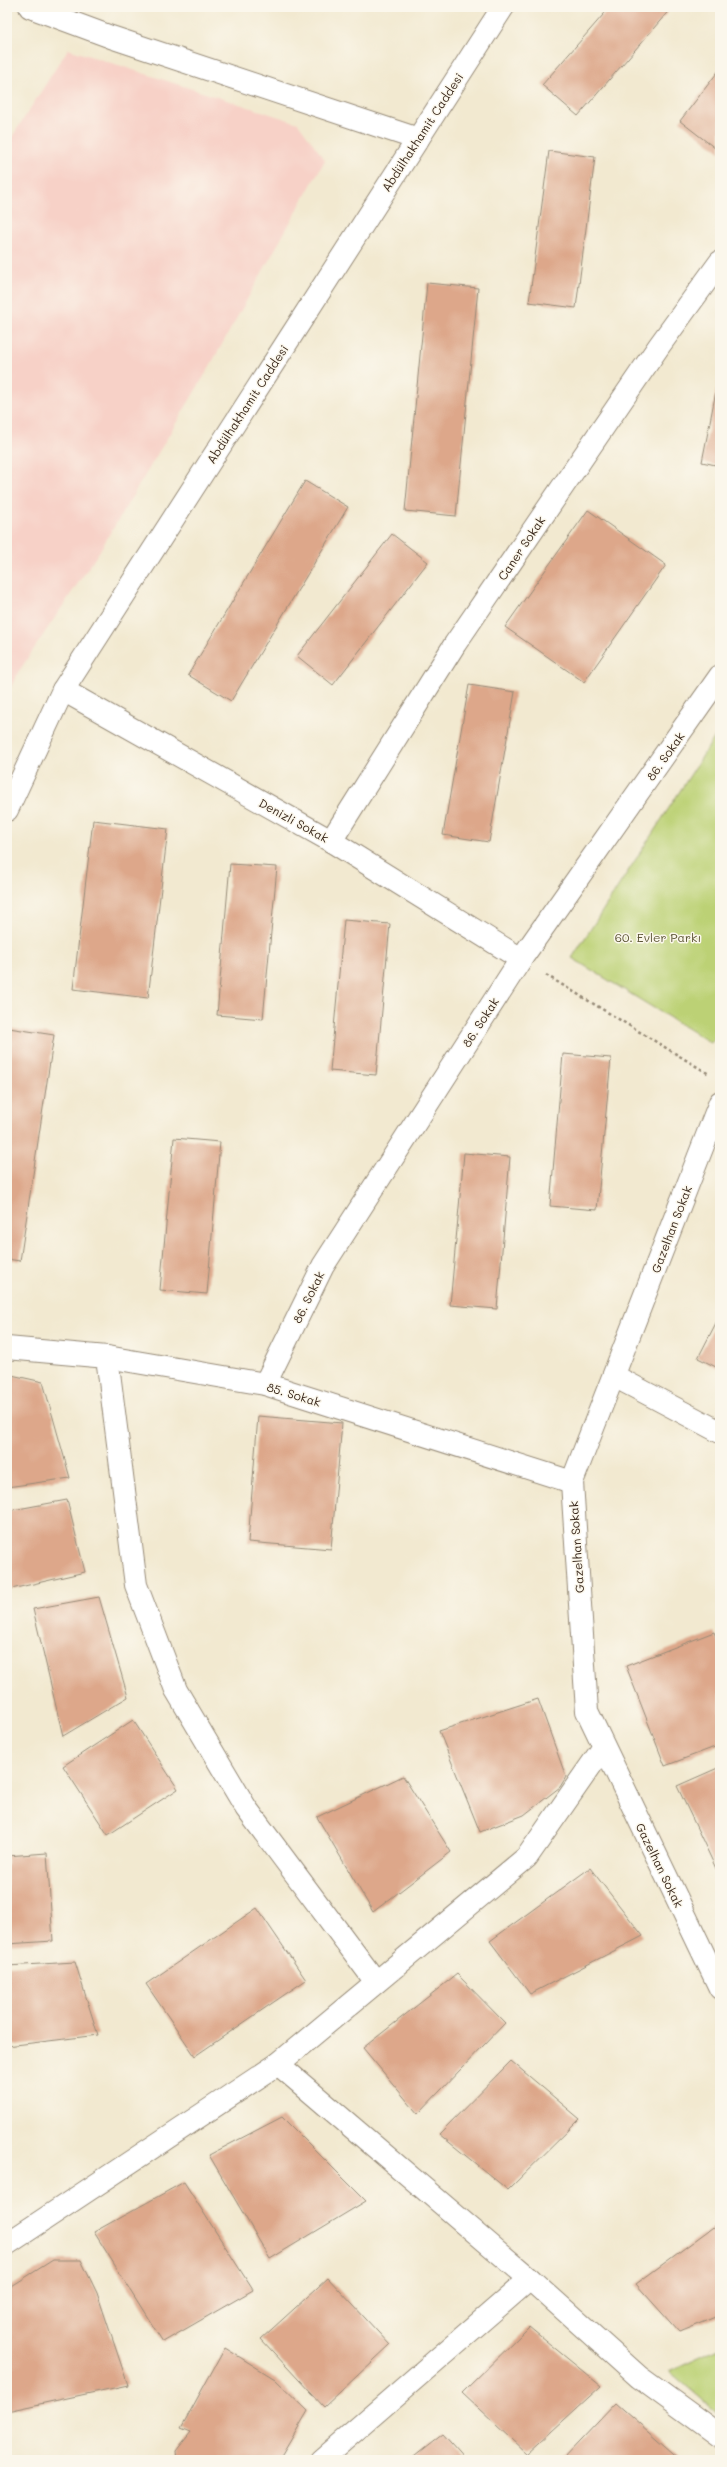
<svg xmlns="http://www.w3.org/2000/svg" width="727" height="2467" font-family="Mali,sans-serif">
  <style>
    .built { fill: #f7d1c7 }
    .green { fill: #bcd175; stroke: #7c7e4a }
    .building { fill: #dda78a }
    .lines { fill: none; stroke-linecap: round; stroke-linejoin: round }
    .minor-casing { stroke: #968a77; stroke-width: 24 }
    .major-casing { stroke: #968a77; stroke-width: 24 }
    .path { stroke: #968a77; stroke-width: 2.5; stroke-dasharray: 3 3; stroke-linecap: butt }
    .minor { stroke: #fff; stroke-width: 22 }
    .major { stroke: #fff; stroke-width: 22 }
    .labels { text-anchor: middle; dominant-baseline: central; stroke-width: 3; stroke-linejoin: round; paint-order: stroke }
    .street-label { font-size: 12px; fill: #3b2a1e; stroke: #fbf7ec }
    .park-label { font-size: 12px; fill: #5b5434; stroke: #fbf7ec }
  </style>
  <rect width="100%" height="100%" fill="#fbf7ec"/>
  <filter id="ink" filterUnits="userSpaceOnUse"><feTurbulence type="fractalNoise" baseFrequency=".025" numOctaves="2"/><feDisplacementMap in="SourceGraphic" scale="8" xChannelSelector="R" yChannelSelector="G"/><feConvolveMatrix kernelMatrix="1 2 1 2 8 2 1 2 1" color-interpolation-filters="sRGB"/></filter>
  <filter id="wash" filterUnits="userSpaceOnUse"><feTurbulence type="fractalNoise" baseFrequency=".012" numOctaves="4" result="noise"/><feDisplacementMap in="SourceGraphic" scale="16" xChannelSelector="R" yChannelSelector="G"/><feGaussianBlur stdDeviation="0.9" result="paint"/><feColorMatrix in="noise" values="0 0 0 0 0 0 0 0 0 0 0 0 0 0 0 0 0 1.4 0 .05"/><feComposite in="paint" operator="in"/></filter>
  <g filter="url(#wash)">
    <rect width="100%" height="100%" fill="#f2e9d0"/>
    <polygon class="built" points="68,49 298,123 325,160 206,373 99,552 17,674 7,696 7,145"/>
    <g class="green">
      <polygon points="720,729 720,1032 711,1043 572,958"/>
      <polygon points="720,2347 720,2415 669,2371"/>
    </g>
    <g id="blocks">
      <g class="building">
        <polygon points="610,7 672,7 578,116 542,85"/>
        <polygon points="720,69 720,152 680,121"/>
        <polygon points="549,151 595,157 576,308 529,302"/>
        <polygon points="427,283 478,288 456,516 405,511"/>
        <polygon points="719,376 720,376 720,466 702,462"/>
        <polygon points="305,481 348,507 231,701 188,675"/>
        <polygon points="588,510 666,565 584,682 505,627"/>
        <polygon points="392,534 428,562 333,685 297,656"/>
        <polygon points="469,685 515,692 489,842 443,835"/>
        <polygon points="93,820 168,829 148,998 73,989"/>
        <polygon points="230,864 277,867 263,1019 217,1015"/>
        <polygon points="344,920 390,924 376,1075 330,1071"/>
        <polygon points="9,1028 54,1035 20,1261 7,1259 7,1042"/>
        <polygon points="563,1054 611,1058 597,1210 550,1206"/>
        <polygon points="174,1138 220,1142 207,1294 160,1290"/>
        <polygon points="464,1153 510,1157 497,1309 450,1305"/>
        <polygon points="717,1321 720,1322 720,1369 698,1358"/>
        <polygon points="7,1374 43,1382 70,1478 7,1487"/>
        <polygon points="258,1416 342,1423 331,1549 248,1542"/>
        <polygon points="67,1500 85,1572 7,1590 7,1511"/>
        <polygon points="99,1597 128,1697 63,1736 33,1609"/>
        <polygon points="714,1632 720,1647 720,1745 665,1766 626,1666"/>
        <polygon points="538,1699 566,1777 560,1787 524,1815 480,1832 439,1731"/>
        <polygon points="133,1720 178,1789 108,1835 63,1766"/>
        <polygon points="720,1767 720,1877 677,1786"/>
        <polygon points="403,1776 451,1852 373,1912 317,1817"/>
        <polygon points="47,1853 53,1941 7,1944 7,1856"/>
        <polygon points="590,1868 643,1936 530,1994 490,1941"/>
        <polygon points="257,1908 306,1980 195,2056 146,1984"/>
        <polygon points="75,1962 98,2035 7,2046 7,1966"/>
        <polygon points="457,1974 505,2023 418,2114 363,2048"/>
        <polygon points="511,2061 580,2119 508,2190 439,2134"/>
        <polygon points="282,2117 366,2201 270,2259 209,2155"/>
        <polygon points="184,2182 253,2290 163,2342 94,2232"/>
        <polygon points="720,2222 720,2315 679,2332 636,2284"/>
        <polygon points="53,2260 81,2260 97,2293 128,2385 7,2411 7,2289"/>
        <polygon points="328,2278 390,2345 324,2407 261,2339"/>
        <polygon points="529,2327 601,2386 527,2454 462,2393"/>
        <polygon points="225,2348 275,2379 308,2411 279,2460 177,2460 176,2451 191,2432 181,2428"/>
        <polygon points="616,2403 681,2460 562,2460"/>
        <polygon points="443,2434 466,2460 410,2460"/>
      </g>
    </g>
  </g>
  <g filter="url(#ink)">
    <use href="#blocks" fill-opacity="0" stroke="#968a77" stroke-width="1"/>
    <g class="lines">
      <defs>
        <g id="minor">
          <polyline points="30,7 111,37 418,139"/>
          <polyline points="63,690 331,841 521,959"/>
          <polyline points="331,841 455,644 659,346 720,262"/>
          <polyline points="720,1102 572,1482 587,1711 720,1988"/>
          <polyline points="7,1348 107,1357 265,1384 572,1482"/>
          <polyline points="107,1357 136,1585 176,1690 246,1808 376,1982"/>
          <polyline points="614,1376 720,1432"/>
          <polyline points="265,1384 323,1266 521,959 720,676"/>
          <polyline points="278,2064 530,2279"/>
          <polyline points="7,2244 278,2064 527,1857 603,1748"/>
          <polyline points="321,2460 530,2279 639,2377 720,2436"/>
        </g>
        <polyline id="major" points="7,810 63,690 503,7"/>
      </defs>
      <use href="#minor" class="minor-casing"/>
      <use href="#major" class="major-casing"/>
      <polyline class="path" points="546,975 709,1074"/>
      <use href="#minor" class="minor"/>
      <use href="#major" class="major"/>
    </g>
  </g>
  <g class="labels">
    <g class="street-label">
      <text transform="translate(422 132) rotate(-57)">Abdülhakhamit Caddesi</text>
      <text transform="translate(247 404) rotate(-57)">Abdülhakhamit Caddesi</text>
      <text transform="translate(521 548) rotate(-56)">Caner Sokak</text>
      <text transform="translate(665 756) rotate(-55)">86. Sokak</text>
      <text transform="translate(294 820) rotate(29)">Denizli Sokak</text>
      <text transform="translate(480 1022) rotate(-57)">86. Sokak</text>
      <text transform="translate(671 1229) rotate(-69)">Gazelhan Sokak</text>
      <text transform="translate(308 1297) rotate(-64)">86. Sokak</text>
      <text transform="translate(294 1394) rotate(17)">85. Sokak</text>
      <text transform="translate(576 1547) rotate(-94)">Gazelhan Sokak</text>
      <text transform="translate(660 1865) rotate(64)">Gazelhan Sokak</text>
    </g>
    <g class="park-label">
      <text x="658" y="937">60. Evler Parkı</text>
    </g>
  </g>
  <rect width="727" height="2467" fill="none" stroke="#fbf7ec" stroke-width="24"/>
</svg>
